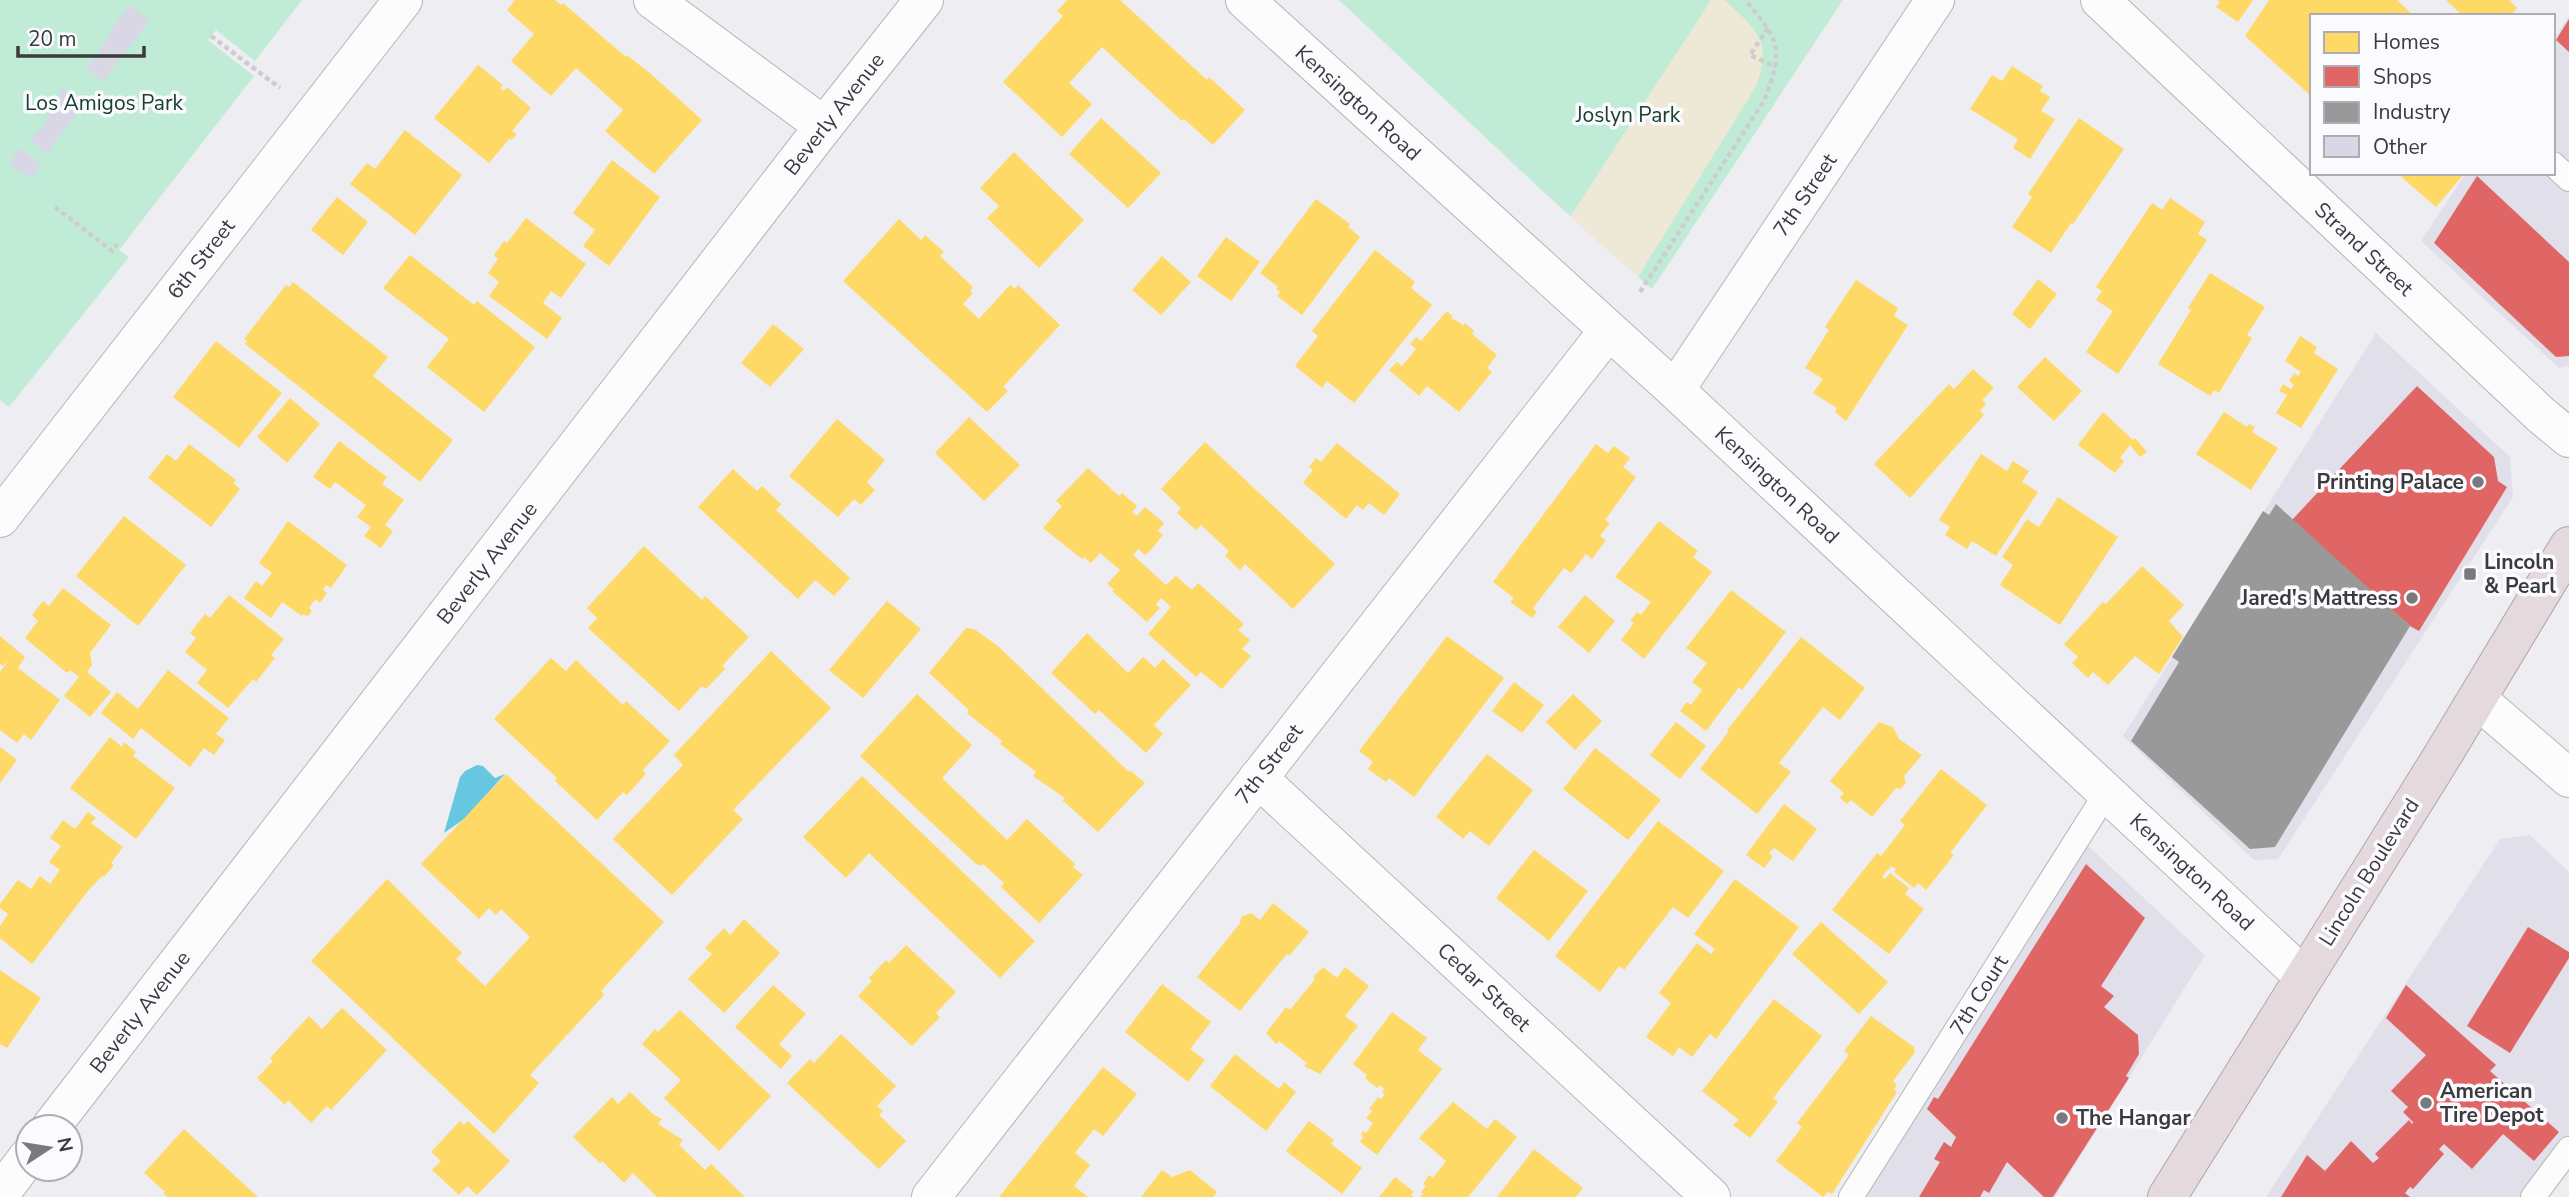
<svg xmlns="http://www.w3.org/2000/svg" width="2569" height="1197" font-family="'Nunito Sans',sans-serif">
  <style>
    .built { fill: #e1dfe9 }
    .green { fill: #c0ecd7 }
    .sand { fill: #eee8d6 }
    .water { fill: #68c7e0 }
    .homes { fill: #ffd966 }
    .shops { fill: #e06666 }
    .industry { fill: #999 }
    .building { fill: #d9d6e6 }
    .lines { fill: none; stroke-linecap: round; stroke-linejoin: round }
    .service-casing { stroke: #b5b5b8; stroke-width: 26 }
    .minor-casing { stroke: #b5b5b8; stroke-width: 40 }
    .tertiary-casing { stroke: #b5b5b8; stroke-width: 40 }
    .trunk-casing { stroke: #b2a4aa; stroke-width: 40 }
    .path { stroke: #cdcdce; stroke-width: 4.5; stroke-dasharray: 5 3.5; stroke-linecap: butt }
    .service { stroke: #fcfcfd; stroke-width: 24 }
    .minor { stroke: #fcfcfd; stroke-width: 38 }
    .tertiary { stroke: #fcfcfd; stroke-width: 38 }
    .trunk { stroke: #e4dade; stroke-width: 38 }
    .poi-dot { fill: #7a797d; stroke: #fbfaff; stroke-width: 2.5 }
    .labels { text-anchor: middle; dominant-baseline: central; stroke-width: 7; stroke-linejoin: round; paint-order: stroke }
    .park-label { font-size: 21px; fill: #16412d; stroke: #fbfaff }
    .street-label { font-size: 21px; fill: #3b3b3e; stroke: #fbfaff }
    .poi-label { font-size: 21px; font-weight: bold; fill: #3b3b3e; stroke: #fbfaff; text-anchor: start }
  </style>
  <rect width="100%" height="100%" fill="#eeedf2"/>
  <g class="built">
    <polygon points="2569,16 2569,366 2559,368 2421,241 2466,173 2553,173 2553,40"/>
    <polygon points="2376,333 2510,457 2513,497 2278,859 2254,860 2123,736"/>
    <polygon points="2530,835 2569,872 2569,1156 2534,1197 2266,1197 2500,839"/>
    <polygon points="2086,844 2205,955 2055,1197 1862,1197"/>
  </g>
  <g class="green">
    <polygon points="0,0 302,0 255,61 216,30 208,40 254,76 119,250 129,257 9,407 0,400"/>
    <polygon points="1339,0 1843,0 1652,289 1549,197"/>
  </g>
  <path class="sand" d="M 1711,0 L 1724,0 C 1757,30 1774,41 1755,88 L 1638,277 L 1570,217 Z"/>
  <polygon class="water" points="477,765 483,766 495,778 505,774 464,819 444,833 460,777 465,771"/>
  <g class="homes">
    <polygon points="515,0 555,0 561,5 563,3 626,57 627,55 651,74 702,120 654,174 605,131 623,110 576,68 551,96 511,61 534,34 507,10"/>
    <polygon points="1067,0 1120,0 1207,80 1209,77 1245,110 1213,145 1184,119 1182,121 1102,47 1069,83 1092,104 1062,137 1003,82 1063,16 1057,11"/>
    <polygon points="2217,0 2253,0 2238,22 2216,7 2220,2"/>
    <polygon points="2269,0 2397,0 2414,16 2312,16 2312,97 2245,36"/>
    <polygon points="2446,0 2509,0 2517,8 2510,16 2463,16"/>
    <polygon points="478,65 503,85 500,88 504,91 507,87 531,108 512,131 517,134 511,140 510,138 489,163 434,118"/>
    <polygon points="2012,66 2043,86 2040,91 2050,97 2041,111 2055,119 2030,159 2013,148 2018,139 1970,109 1992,75 2002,81"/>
    <polygon points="1101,118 1161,173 1128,208 1069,154"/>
    <polygon points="2079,118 2124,149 2073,224 2071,223 2051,253 2012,227 2032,197 2028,194"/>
    <polygon points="405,130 462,175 415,235 350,184 367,163 375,169"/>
    <polygon points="1014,152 1084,220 1039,268 987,218 999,206 980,188"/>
    <polygon points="612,160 660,197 609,266 583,246 595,230 573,213"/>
    <polygon points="2397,173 2465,173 2436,207"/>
    <polygon points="337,197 368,222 343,255 311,230"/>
    <polygon points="2170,198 2205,222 2198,234 2207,240 2118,374 2086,352 2113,311 2096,300 2102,291 2096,287 2152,203 2162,210"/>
    <polygon points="1316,199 1350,224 1348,227 1360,237 1302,315 1277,296 1280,292 1276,289 1278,287 1260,273"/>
    <polygon points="526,218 586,264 561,298 551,291 543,303 562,318 547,339 489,296 499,282 488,273 498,259 494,255 504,241 507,243"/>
    <polygon points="899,219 921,240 925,235 944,252 940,256 973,287 970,291 973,293 963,304 979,319 1010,285 1015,289 1018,285 1060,325 1003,387 1008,391 987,412 843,281"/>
    <polygon points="1226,237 1260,262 1231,301 1197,276"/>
    <polygon points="1375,250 1415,282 1411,288 1432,305 1354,403 1327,381 1322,388 1295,366 1318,336 1312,331"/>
    <polygon points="410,255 474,305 477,301 535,347 484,412 427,367 449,339 383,288"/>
    <polygon points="1162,256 1191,282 1161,315 1132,290"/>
    <polygon points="2210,273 2265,307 2247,335 2252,338 2219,393 2214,390 2210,396 2158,364 2191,310 2188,308"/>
    <polygon points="2038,279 2057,294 2030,329 2012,314"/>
    <polygon points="1856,280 1898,308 1894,316 1908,325 1846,421 1835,412 1837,408 1813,393 1823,379 1805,368 1829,330 1825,327"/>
    <polygon points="293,282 388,357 373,376 453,440 420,482 245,344 247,341 244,339 286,285 289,287"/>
    <polygon points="1448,312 1453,317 1451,318 1462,324 1462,327 1465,323 1474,331 1472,334 1497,355 1487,368 1492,372 1459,412 1427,386 1419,396 1389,370 1397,362 1402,366 1416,349 1410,344 1416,337 1421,341 1445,313"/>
    <polygon points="773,324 804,349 770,387 741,363"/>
    <polygon points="2300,336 2317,347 2314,353 2338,369 2301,428 2276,413 2287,395 2279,391 2283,384 2291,389 2294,385 2289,381 2294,373 2298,376 2301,372 2285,361"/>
    <polygon points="216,341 282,393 239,448 173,397"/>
    <polygon points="2045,357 2082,391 2054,421 2017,387"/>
    <polygon points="1973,369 1994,388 1982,400 1986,404 1980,411 1984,415 1910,498 1874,464 1949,384 1954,389"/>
    <polygon points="290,398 320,424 287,463 257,437"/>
    <polygon points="2103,412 2133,440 2135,438 2147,452 2140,457 2130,445 2120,458 2124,461 2115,473 2078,445"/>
    <polygon points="2224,412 2247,427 2249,424 2255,427 2252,432 2278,448 2251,490 2196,454"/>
    <polygon points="969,417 1020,465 984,501 935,453"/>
    <polygon points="837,419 885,460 867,482 875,490 861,505 854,499 838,517 789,476"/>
    <polygon points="339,441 387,477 382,484 404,500 385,525 393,531 381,548 364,536 371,527 357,517 366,505 335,482 330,489 313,477"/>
    <polygon points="1205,442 1335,564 1293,609 1245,564 1240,570 1225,556 1229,551 1201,525 1196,530 1177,513 1181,508 1161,489"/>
    <polygon points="1337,443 1400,494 1384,515 1369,503 1363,510 1357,505 1346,519 1303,483 1313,470 1309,467 1316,458 1321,462"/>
    <polygon points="189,444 236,480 233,483 240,489 211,527 148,478 167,454 176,461"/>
    <polygon points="1596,444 1608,453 1614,446 1630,458 1623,467 1636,477 1605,520 1610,523 1600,536 1606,540 1592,559 1586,554 1571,573 1564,568 1533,608 1537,612 1532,618 1510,602 1514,598 1493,582"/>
    <polygon points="1981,454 2007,471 2013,461 2029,471 2022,482 2038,492 1996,556 1972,541 1967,549 1945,535 1950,527 1939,520"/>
    <polygon points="1088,468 1119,496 1122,493 1137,506 1132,512 1137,516 1145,507 1164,523 1158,531 1163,535 1150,551 1145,555 1138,549 1133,555 1166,585 1176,576 1192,590 1198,583 1244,624 1238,630 1250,640 1242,649 1251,656 1222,689 1201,672 1196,677 1148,634 1171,607 1161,598 1156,605 1160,608 1147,622 1112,591 1114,589 1107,584 1120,570 1100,553 1091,563 1084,557 1082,559 1043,528 1062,506 1056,501"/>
    <polygon points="733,469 757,491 762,486 781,504 776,510 850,578 834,596 815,580 798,599 698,507"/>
    <polygon points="2058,497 2118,537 2060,625 2000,585 2013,565 2002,557 2027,519 2039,527"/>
    <polygon points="124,516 186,565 138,626 76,576"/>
    <polygon points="288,521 347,565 331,588 326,585 323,590 327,593 320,603 315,599 309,608 312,611 308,616 303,614 302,616 282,602 271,618 244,598 256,581 262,586 272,573 259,563"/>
    <polygon points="1659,521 1698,551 1693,557 1712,572 1644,659 1621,640 1634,623 1630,621 1637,612 1641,615 1651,602 1615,577"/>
    <polygon points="644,546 702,600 705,596 749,637 722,666 726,668 706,689 702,686 679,711 588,628 597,618 587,608"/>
    <polygon points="2142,566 2184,605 2169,621 2183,637 2159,674 2135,656 2108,685 2093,672 2088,678 2072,663 2078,657 2064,644 2103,602 2106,604"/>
    <polygon points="63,588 111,625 90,653 92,665 87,672 111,692 90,717 64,696 79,677 70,670 67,673 25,638 38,621 32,615 43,601 49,606"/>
    <polygon points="1731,590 1786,632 1742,690 1739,687 1706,731 1680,711 1687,702 1691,705 1702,690 1692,682 1707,663 1686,648"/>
    <polygon points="229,595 284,639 271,655 275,658 256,682 253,679 228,708 197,683 207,670 185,652 196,638 190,633 205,614 210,618"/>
    <polygon points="1585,595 1615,621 1589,653 1558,627"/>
    <polygon points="887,601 921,629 863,698 829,670"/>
    <polygon points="966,628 974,629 998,646 1129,772 1130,770 1145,783 1098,832 1062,800 1065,798 1033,776 1036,772 1000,744 1002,741 967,713 969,710 929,673"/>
    <polygon points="1087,633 1128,673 1143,657 1155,668 1163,659 1191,685 1154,725 1163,734 1146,753 1099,710 1095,714 1051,673"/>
    <polygon points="0,636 25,657 18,668 60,700 31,740 24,734 17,743 0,730 0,672 9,660 3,666 0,664"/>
    <polygon points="1447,636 1504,678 1414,797 1389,778 1386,782 1368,769 1373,762 1359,751"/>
    <polygon points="1801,637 1865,688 1840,720 1823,707 1779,763 1791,772 1757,814 1700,769 1729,731 1727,730"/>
    <polygon points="771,651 831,708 733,810 743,819 672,895 613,839 683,765 674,755"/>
    <polygon points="551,658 566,671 576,660 623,705 626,701 670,741 643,770 646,774 627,795 623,792 597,820 555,781 557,778 494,719"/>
    <polygon points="168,670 229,718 216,734 225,740 214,755 204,748 190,767 141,728 133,739 101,713 117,692 138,709"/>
    <polygon points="1514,682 1544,705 1522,733 1492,711"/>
    <polygon points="917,694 972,745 942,778 1007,840 1027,819 1075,864 1073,867 1083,875 1039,923 1001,887 1004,883 983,864 981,866 975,863 860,756"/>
    <polygon points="1573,694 1602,721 1575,750 1546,722"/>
    <polygon points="1676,722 1706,746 1680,779 1650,755"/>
    <polygon points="1879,722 1893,727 1899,739 1922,755 1904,776 1906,783 1900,789 1896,788 1872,817 1851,800 1847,804 1840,798 1844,793 1830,781"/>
    <polygon points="110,737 122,747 124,742 136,752 133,756 175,788 136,839 70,788"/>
    <polygon points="0,747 17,760 0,783"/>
    <polygon points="1595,748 1661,800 1628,840 1563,789"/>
    <polygon points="1487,754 1533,790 1489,846 1470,831 1463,839 1436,817"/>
    <polygon points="1941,769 1987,805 1950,853 1954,855 1926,890 1918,883 1914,888 1894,872 1896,869 1891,866 1882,877 1885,879 1890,873 1909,888 1905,894 1924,909 1889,954 1832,910 1877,853 1881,856 1905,825 1900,821"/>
    <polygon points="506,774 664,922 601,991 604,995 530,1075 539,1083 494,1134 311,961 387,879 462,953 456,959 485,986 530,937 501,909 496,915 489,908 479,919 421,864"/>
    <polygon points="862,776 1035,941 1000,978 869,853 846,878 803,837"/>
    <polygon points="1784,804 1817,829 1793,861 1774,848 1769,853 1773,856 1764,868 1746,855"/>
    <polygon points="88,812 96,818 91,823 123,847 111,863 114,865 104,877 102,876 87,892 32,964 0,938 0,926 8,914 0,908 0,904 18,880 31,889 40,876 50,884 60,870 49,862 61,846 50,838 63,820 75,829"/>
    <polygon points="1658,821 1724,871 1688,918 1673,907 1624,970 1619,966 1600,992 1555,956"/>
    <polygon points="1534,850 1588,891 1549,941 1496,898"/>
    <polygon points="1735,879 1799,927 1716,1039 1710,1034 1692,1057 1679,1047 1673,1056 1646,1037 1671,1003 1659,993 1697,943 1711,954 1715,949 1694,934"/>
    <polygon points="1273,903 1309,932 1290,955 1287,954 1240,1011 1197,977 1240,923 1241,917 1251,913 1260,920"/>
    <polygon points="744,919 780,953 724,1013 688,979 712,954 705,948 724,928 730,935"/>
    <polygon points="1821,922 1888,982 1859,1014 1792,954"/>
    <polygon points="906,945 956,992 936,1013 940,1017 912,1046 858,996 872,981 869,978 886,960 889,963"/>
    <polygon points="1323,967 1337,978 1345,967 1369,986 1345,1016 1358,1026 1320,1074 1304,1066 1307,1063 1279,1041 1276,1044 1266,1033 1286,1007 1290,1010 1315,979 1313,977"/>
    <polygon points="0,970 41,998 7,1048 0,1044"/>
    <polygon points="1162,984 1211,1022 1190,1049 1205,1060 1188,1082 1125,1032"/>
    <polygon points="773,985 806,1014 779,1044 792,1056 781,1069 735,1027"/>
    <polygon points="1774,999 1822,1036 1773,1098 1778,1102 1750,1138 1733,1125 1739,1120 1702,1091"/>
    <polygon points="342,1008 387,1050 331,1110 327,1106 311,1123 288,1100 285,1105 257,1078 273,1061 270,1058 309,1016 322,1029"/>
    <polygon points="680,1010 771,1096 719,1151 664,1098 681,1080 642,1044 655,1029 658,1032"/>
    <polygon points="1392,1012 1427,1038 1418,1050 1442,1069 1377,1155 1360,1142 1363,1137 1361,1134 1363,1131 1366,1133 1373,1123 1366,1118 1372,1111 1369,1109 1378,1097 1381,1099 1385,1094 1382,1092 1384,1089 1380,1085 1377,1088 1365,1078 1367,1075 1353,1064"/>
    <polygon points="1871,1016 1914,1047 1915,1052 1893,1081 1897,1085 1894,1089 1897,1092 1832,1194 1828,1192 1823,1197 1776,1161 1802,1127 1797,1123 1849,1055 1844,1051"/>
    <polygon points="841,1034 896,1086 877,1106 883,1111 879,1115 906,1141 879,1169 787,1083 810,1059 814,1063"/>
    <polygon points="1235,1054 1279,1089 1284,1082 1296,1092 1266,1131 1210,1086"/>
    <polygon points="1103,1067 1137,1094 1103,1136 1094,1129 1075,1153 1090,1165 1074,1186 1088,1197 999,1197"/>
    <polygon points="630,1092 654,1115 662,1119 658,1124 683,1140 679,1145 705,1170 711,1164 745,1197 657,1197 633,1173 624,1183 602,1161 600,1163 573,1137 612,1097 618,1104"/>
    <polygon points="1453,1102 1487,1129 1495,1119 1517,1137 1468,1197 1420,1197 1423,1194 1421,1192 1426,1186 1423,1184 1429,1175 1433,1178 1446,1161 1419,1138"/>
    <polygon points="460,1121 464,1125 468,1121 510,1161 477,1195 467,1186 459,1195 432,1170 441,1161 431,1152"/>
    <polygon points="1309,1121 1334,1140 1331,1144 1362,1168 1342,1194 1286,1151"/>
    <polygon points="184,1129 258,1197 167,1197 163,1193 165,1192 144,1173"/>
    <polygon points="1534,1149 1583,1188 1576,1197 1497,1197"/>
    <polygon points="1162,1170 1172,1177 1190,1170 1217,1192 1213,1197 1141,1197"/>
    <polygon points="1395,1177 1414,1192 1411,1195 1414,1197 1379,1197"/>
  </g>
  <g class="shops">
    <polygon points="2569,19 2569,52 2556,40"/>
    <polygon points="2477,176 2569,262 2569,356 2556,357 2434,243"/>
    <polygon points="2417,386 2494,457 2498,481 2507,487 2419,631 2410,626 2292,520"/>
    <polygon points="2086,864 2145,918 2101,986 2114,996 2104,1007 2138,1035 2139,1054 2126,1076 2129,1078 2053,1197 2044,1197 2007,1162 1989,1193 1984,1190 1980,1197 1919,1197 1940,1162 1934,1159 1944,1142 1951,1147 1956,1137 1927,1109 1934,1097 1938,1099"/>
    <polygon points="2528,927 2569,952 2569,958 2510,1053 2467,1026"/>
    <polygon points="2406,985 2496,1065 2490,1071 2559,1132 2534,1161 2503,1134 2472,1169 2444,1144 2439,1149 2444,1154 2413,1189 2410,1187 2405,1193 2410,1197 2281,1197 2307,1155 2325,1171 2351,1141 2373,1163 2379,1158 2375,1154 2409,1120 2412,1124 2413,1122 2403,1112 2408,1107 2391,1091 2426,1055 2386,1018"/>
  </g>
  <polygon class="industry" points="2276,504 2410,626 2275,847 2250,849 2131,741 2179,662 2172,657 2263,511 2269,515"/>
  <g class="building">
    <polygon points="130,5 149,21 103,81 85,68 97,55 118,19"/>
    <polygon points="63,88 84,104 47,153 29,140 44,125"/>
    <polygon points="20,148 41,165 31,179 9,163"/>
  </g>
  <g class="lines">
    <defs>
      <g id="service">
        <polyline points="2553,164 2569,179"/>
        <polyline points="1851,1197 2107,792"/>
        <polyline points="2533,1197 2569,1149"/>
      </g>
      <g id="minor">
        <polyline points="653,0 824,126"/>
        <polyline points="1245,0 1675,390 2303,976"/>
        <polyline points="2100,0 2541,415 2569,438"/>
        <polyline points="1675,390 1935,0"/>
        <polyline points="0,518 403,0"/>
        <polyline points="1258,778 1711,1197"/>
        <polyline points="51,1127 824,126 924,0"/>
        <polyline points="0,1194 28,1157"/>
        <polyline points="931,1197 1608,331"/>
      </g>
      <polyline id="tertiary" points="2477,699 2569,778"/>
      <polyline id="trunk" points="2167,1197 2438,763 2569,546"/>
    </defs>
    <use href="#service" class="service-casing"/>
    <use href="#minor" class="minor-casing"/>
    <use href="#tertiary" class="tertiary-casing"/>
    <use href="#trunk" class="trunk-casing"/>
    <g class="path">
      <polyline points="1768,28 1750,55 1776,67"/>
      <polyline points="211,36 280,88"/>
      <polyline points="55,207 112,251 117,244"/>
      <path d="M 1640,292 L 1764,101 C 1784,49 1781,42 1745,0"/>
    </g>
    <use href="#service" class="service"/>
    <use href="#minor" class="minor"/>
    <use href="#tertiary" class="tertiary"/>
    <use href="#trunk" class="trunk"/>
  </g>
  <g class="poi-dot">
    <circle cx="2478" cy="482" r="7"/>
    <rect x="2463" y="567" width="14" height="14" rx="3.5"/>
    <circle cx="2412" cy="598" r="7"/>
    <circle cx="2426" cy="1103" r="7"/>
    <circle cx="2062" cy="1118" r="7"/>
  </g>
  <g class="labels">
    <g class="park-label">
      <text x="104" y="103">Los Amigos Park</text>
      <text x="1628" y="115">Joslyn Park</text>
    </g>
    <g class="street-label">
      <text transform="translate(1358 103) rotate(42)">Kensington Road</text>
      <text transform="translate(834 114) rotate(-52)">Beverly Avenue</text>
      <text transform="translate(1805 195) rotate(-56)">7th Street</text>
      <text transform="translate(2364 249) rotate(43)">Strand Street</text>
      <text transform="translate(201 259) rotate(-52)">6th Street</text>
      <text transform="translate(1777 485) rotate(43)">Kensington Road</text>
      <text transform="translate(487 563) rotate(-52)">Beverly Avenue</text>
      <text transform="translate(1269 764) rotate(-52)">7th Street</text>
      <text transform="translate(2192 872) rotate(43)">Kensington Road</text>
      <text transform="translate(2369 872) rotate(-58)">Lincoln Boulevard</text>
      <text transform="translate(1484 987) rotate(43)">Cedar Street</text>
      <text transform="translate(1979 995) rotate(-58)">7th Court</text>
      <text transform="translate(140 1012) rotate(-52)">Beverly Avenue</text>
    </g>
    <g class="poi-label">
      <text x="2464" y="482" text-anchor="end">Printing Palace</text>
      <text x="2484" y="562">Lincoln<tspan x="2484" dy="24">&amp; Pearl</tspan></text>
      <text x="2398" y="598" text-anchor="end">Jared's Mattress</text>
      <text x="2440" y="1091">American<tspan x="2440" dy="24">Tire Depot</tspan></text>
      <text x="2076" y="1118">The Hangar</text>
    </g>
  </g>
  <rect x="2310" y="14" width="245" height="161" fill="#fbfaff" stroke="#aeaeb2" stroke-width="2"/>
  <rect x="2324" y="32" width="35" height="21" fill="#ffd966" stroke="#aeaeb2" stroke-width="2"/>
  <text x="2373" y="49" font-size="21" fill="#3b3b3e">Homes</text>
  <rect x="2324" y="66" width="35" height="21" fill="#e06666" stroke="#aeaeb2" stroke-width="2"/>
  <text x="2373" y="84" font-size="21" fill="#3b3b3e">Shops</text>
  <rect x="2324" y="102" width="35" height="21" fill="#999999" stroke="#aeaeb2" stroke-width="2"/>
  <text x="2373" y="119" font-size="21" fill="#3b3b3e">Industry</text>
  <rect x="2324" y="136" width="35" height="21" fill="#d9d6e6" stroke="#aeaeb2" stroke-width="2"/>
  <text x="2373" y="154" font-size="21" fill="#3b3b3e">Other</text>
  <g transform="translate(49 1148) rotate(78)"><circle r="33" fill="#fbfaff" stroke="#aeaeb2" stroke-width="2"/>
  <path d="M0-5L12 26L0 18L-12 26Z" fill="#7a797d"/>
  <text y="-10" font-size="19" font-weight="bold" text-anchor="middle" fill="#3b3b3e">N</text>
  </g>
  <path d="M18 46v10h126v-10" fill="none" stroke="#3b3b3e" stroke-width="3.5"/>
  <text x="28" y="46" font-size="21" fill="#3b3b3e" stroke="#fbfaff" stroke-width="5" paint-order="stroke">20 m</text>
</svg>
